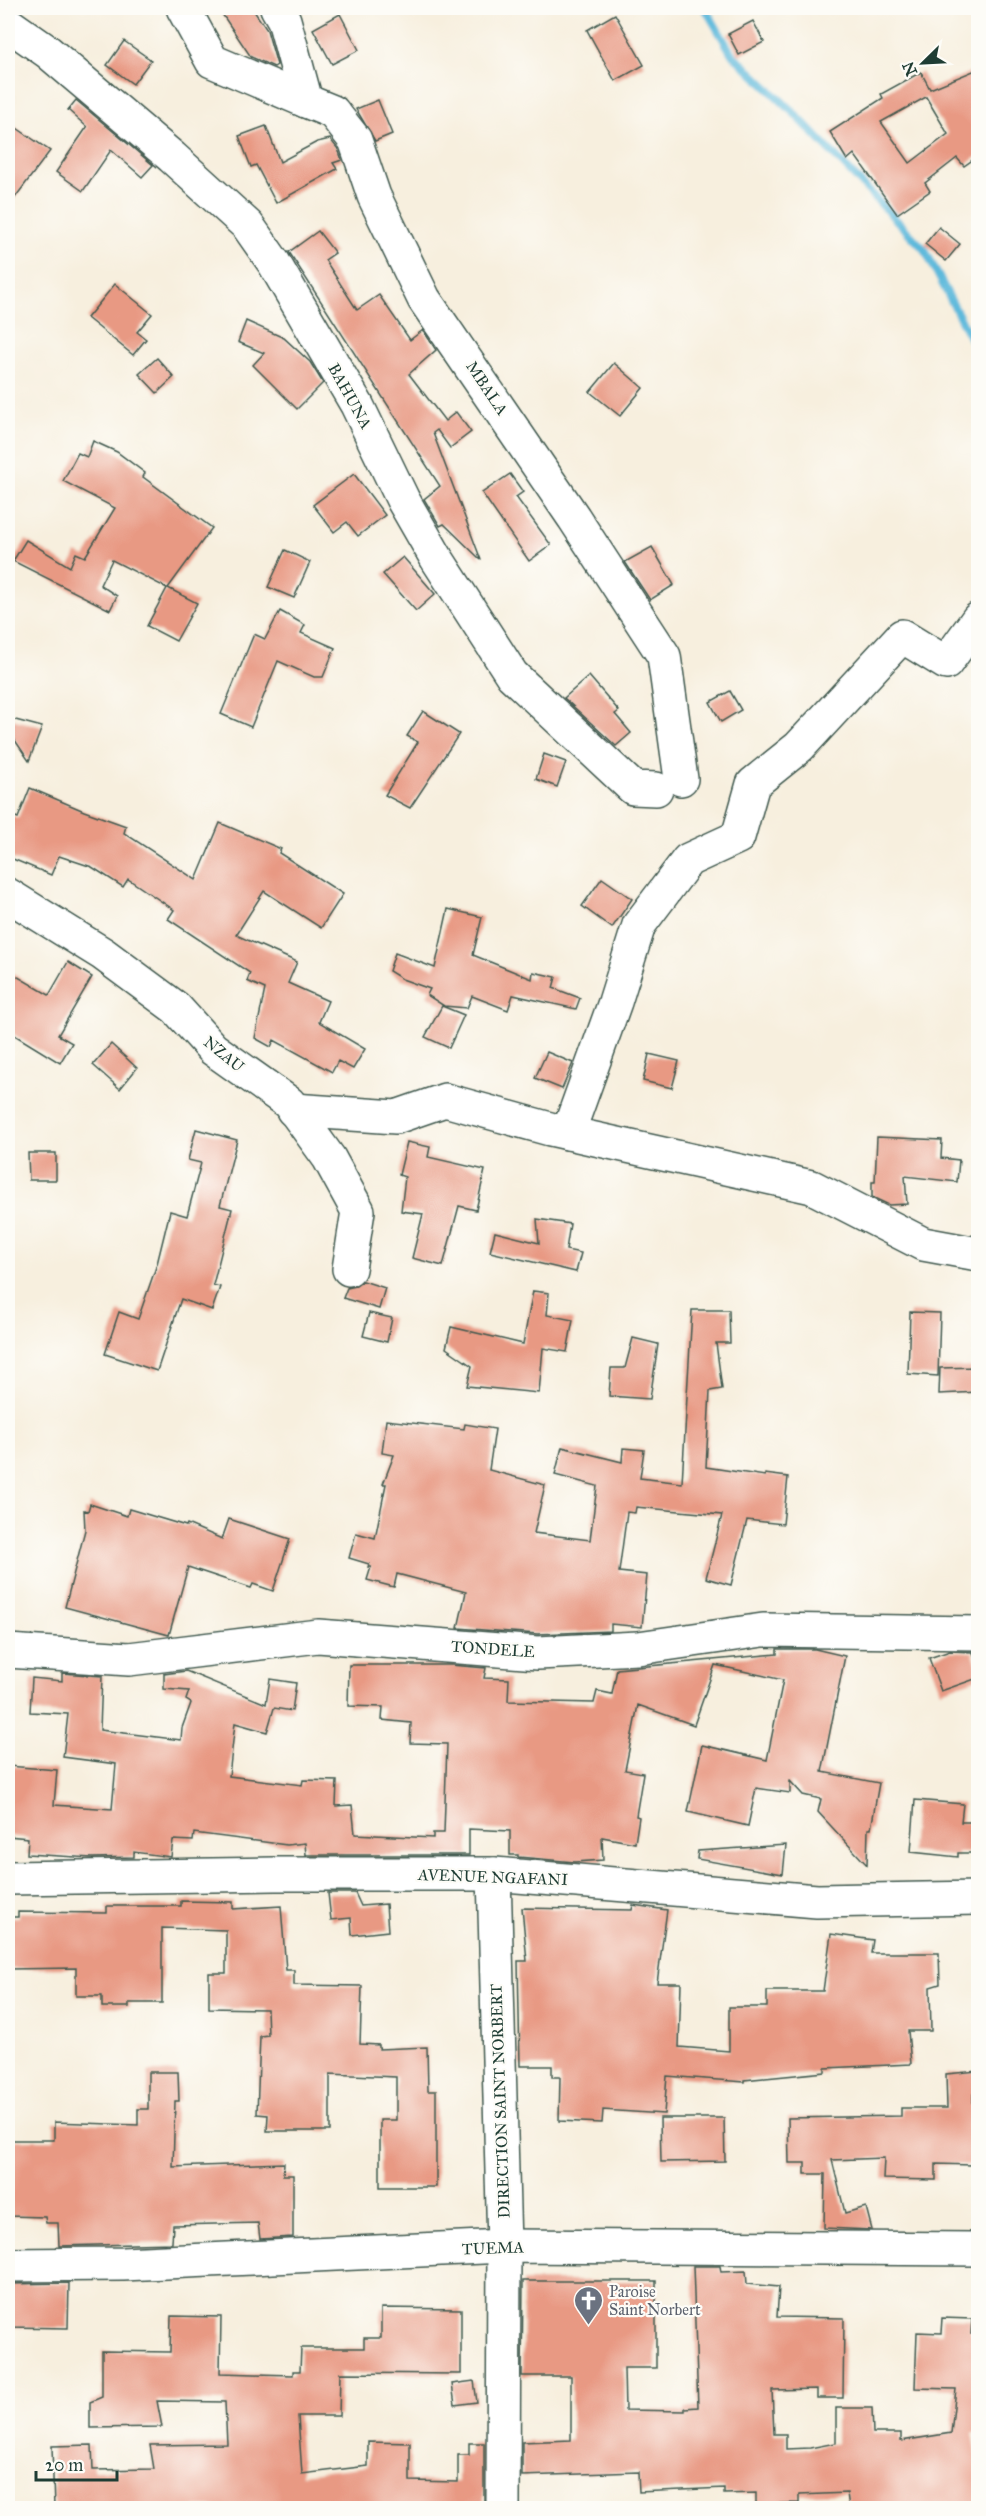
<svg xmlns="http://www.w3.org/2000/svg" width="986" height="2516" font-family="'IM FELL Great Primer',serif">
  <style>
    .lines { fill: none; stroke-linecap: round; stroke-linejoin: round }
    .stream { stroke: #5db9db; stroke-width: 8 }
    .building { fill: #e89983; fill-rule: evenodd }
    .minor-casing { stroke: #3f584e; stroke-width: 36 }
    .minor { stroke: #fff; stroke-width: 33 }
    .labels { text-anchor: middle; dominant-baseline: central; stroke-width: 4.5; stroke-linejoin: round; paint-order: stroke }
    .street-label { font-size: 16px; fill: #1f3d34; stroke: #fdfcf7 }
    .worship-label { font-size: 16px; fill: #5b616d; stroke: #fdfcf7; text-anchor: start }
  </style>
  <rect width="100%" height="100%" fill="#fdfcf7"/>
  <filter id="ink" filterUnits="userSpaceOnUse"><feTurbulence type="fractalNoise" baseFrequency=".0167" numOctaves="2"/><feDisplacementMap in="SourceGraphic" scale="12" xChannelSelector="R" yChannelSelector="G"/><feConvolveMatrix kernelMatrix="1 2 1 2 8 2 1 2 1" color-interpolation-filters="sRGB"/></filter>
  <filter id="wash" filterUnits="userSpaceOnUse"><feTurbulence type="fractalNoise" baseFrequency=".008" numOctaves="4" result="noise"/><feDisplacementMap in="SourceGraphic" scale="24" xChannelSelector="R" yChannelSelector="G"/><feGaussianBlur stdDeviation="1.35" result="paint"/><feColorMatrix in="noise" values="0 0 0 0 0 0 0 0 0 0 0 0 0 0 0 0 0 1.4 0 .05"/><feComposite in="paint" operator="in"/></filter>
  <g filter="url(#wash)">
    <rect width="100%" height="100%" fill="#f7efde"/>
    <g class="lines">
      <polyline class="stream" points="705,8 732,54 792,111 925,250 978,353"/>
    </g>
    <g id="blocks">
      <g class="building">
        <polygon points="218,8 252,8 267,30 277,65 274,67 251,57"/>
        <polygon points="340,14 359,50 332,64 313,29"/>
        <polygon points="615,14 644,65 615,81 587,30"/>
        <polygon points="753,21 764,42 739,55 728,34"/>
        <polygon points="124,41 151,60 133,84 107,65"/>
        <path d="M 978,69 L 978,156 L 964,166 L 957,158 L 925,183 L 930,191 L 897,214 L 854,154 L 847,160 L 830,132 L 883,98 L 881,94 L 921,72 L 930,89 ZM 926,97 L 948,134 L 910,163 L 881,122 Z"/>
        <polygon points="76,100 153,165 142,177 111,150 83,191 56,172 87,127 68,110"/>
        <polygon points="378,100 392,134 375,141 356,109"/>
        <polygon points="8,122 50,151 8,207"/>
        <polygon points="266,126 280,162 317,142 330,139 338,149 342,160 333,163 337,169 276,203 256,165 251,167 239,136"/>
        <polygon points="939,227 960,244 946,261 925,244"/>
        <polygon points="318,231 335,253 325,260 357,310 379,295 410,340 423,330 436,350 409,374 445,421 456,412 471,432 450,448 437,430 433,433 481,560 444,524 440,526 424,499 440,486 289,252"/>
        <polygon points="115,284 152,314 137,332 146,339 133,355 87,318"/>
        <polygon points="246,321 284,338 310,362 323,383 297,409 253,365 264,353 238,342"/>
        <polygon points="157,358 174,377 157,393 139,374"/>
        <polygon points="614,363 643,388 620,416 590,392"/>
        <polygon points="93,441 117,452 145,473 143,477 212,528 168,588 197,603 176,641 147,626 167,588 112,560 100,585 117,596 110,610 13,561 26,540 70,567 76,553 85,557 115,508 63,481 78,453 87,457"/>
        <polygon points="354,474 385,515 358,536 347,522 334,532 313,505"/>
        <polygon points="510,474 523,492 516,497 551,545 529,561 482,493"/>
        <polygon points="652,547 674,585 650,600 625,562"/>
        <polygon points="285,550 310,562 294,598 268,587"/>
        <polygon points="403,557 435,594 416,611 383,574"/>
        <polygon points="280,611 305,625 301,633 335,648 323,677 314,677 278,661 251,727 221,714 254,634 265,639"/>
        <polygon points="589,676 619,711 615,714 631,733 616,746 564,698"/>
        <polygon points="730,691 741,710 721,722 710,702"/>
        <polygon points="423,711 459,734 410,808 385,795 418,742 407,736"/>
        <polygon points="8,718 42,727 29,761 8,730"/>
        <polygon points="544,754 566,762 557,787 536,779"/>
        <polygon points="30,788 84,811 126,826 124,833 196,880 220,823 281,849 279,853 343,894 321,928 264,891 236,935 297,962 288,983 328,1001 319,1022 365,1049 353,1069 338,1061 332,1072 274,1040 271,1047 255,1038 265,989 247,981 250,973 168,919 174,910 128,879 123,887 92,867 59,856 51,875 8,857 8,814 18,818"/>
        <polygon points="602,878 632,899 612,928 582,906"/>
        <polygon points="448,909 482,917 473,955 532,979 533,972 556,977 553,988 580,998 576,1009 513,995 508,1010 472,996 467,1008 444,1006 427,995 430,989 402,979 389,971 395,953 435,968"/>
        <polygon points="68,962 92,977 58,1035 72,1043 60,1063 8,1031 8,971 49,995"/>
        <polygon points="442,1006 464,1015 449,1048 425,1037"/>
        <polygon points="111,1044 137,1068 120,1089 93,1065"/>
        <polygon points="547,1052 573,1063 562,1089 535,1078"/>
        <polygon points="649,1054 679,1061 672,1088 643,1081"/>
        <polygon points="196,1129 237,1140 220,1206 232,1209 213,1285 220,1287 212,1310 181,1299 157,1371 105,1354 119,1312 138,1319 157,1264 170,1211 187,1216 201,1163 188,1160"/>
        <polygon points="877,1137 942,1140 941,1158 959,1160 957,1182 905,1176 907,1204 889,1205 872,1197 872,1182 875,1182"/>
        <polygon points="407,1142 430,1147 428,1157 485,1170 476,1210 459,1206 443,1266 412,1258 423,1214 401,1211 405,1177 399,1175"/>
        <polygon points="28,1153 56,1153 56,1180 29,1180"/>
        <polygon points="537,1219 570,1224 566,1250 581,1253 576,1272 490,1252 495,1232 539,1243"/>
        <polygon points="363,1281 385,1288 379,1309 343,1298 347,1288 356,1286"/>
        <polygon points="533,1291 549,1293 547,1315 573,1320 567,1352 543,1348 539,1393 467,1386 472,1366 446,1348 451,1327 523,1344"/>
        <polygon points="692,1310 729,1310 730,1343 716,1343 722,1389 710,1391 706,1467 765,1476 765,1474 788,1477 783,1524 747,1520 731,1585 706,1578 722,1515 636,1507 635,1513 627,1512 619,1572 647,1575 642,1627 611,1624 611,1631 538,1634 458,1628 466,1592 397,1574 394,1587 367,1580 371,1567 368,1567 369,1564 349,1558 356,1533 375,1538 386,1484 383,1484 394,1455 382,1453 386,1420 464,1429 465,1424 495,1429 489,1470 545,1485 534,1533 590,1540 597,1486 555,1475 562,1447 622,1462 623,1448 644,1450 640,1478 682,1483"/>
        <polygon points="910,1312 940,1313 938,1376 908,1374"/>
        <polygon points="369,1313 392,1318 387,1342 363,1336"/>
        <polygon points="633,1338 658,1344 650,1399 609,1396 611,1368 625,1368"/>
        <polygon points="978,1367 978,1392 939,1394 940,1368"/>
        <polygon points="90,1504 127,1516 129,1509 186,1526 187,1524 222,1539 229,1519 290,1539 273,1591 253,1584 251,1588 188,1567 169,1635 65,1607 85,1530 84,1510 88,1511"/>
        <polygon points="777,1649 815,1649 845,1656 822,1772 879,1783 871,1829 868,1829 867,1865 818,1812 821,1799 803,1795 790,1781 790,1793 756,1788 748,1826 688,1812 702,1745 767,1760 783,1680 715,1665 694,1725 638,1705 625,1770 643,1773 636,1816 639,1817 635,1843 602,1837 603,1860 575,1862 518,1857 518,1855 510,1855 510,1831 469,1829 469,1855 306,1855 305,1843 287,1845 194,1833 193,1841 173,1840 171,1857 134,1852 134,1857 92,1858 27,1854 28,1838 8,1836 8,1766 57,1770 54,1805 112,1809 116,1764 63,1757 68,1714 30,1712 32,1678 62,1681 62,1673 102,1676 100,1730 181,1740 182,1728 191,1703 186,1700 189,1691 164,1689 164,1674 186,1671 266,1704 270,1679 296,1683 292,1711 274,1708 267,1732 235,1723 229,1776 302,1785 303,1780 337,1781 336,1806 352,1805 355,1834 433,1838 433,1833 444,1833 447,1744 410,1743 411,1723 382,1720 383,1707 348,1706 349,1665 450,1665 486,1668 484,1678 509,1679 508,1701 594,1703 597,1691 612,1694 617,1669 777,1654"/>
        <polygon points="950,1651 973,1652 978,1668 978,1678 941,1691 929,1658"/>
        <polygon points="915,1800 963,1804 961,1822 978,1822 978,1853 958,1853 958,1857 911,1852"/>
        <polygon points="786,1845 783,1874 697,1859 698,1851"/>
        <polygon points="328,1893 355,1893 361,1906 386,1904 388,1931 352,1935 351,1918 331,1920"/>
        <polygon points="181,1901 233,1902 233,1909 281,1906 286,1970 294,1970 294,1985 362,1986 360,2044 379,2045 379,2049 427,2047 428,2091 436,2091 436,2187 380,2187 380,2120 396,2120 396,2077 330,2074 330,2131 267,2131 268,2115 257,2114 260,2036 268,2035 267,2009 209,2008 209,1973 226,1973 226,1930 162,1928 162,2003 129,2003 129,2007 102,2007 102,1996 76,1996 76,1968 8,1969 8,1917 18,1917 18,1912 107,1913 107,1906 181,1906"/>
        <polygon points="633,1905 667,1910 657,1983 681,1983 679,2047 729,2051 729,2007 767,2007 767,1991 823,1991 831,1934 873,1940 871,1953 939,1953 940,1984 930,1987 931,2031 908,2031 911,2064 825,2068 825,2072 744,2080 744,2082 667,2076 664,2114 603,2110 602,2123 559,2121 560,2077 552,2077 552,2066 520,2066 518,1961 527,1961 522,1908 632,1910"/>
        <polygon points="978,2071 978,2093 973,2094 972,2165 936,2164 936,2180 883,2179 884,2158 832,2160 845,2213 866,2207 872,2230 824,2228 825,2174 805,2174 805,2163 789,2163 788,2118 901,2116 901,2108 947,2108 946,2074"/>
        <polygon points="148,2072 178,2072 179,2101 175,2101 173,2167 284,2163 283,2175 293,2175 293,2237 260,2239 258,2223 173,2225 172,2243 59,2246 58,2223 46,2223 45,2217 8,2216 8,2140 54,2140 54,2122 138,2125 138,2109 148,2109"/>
        <polygon points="660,2118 724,2118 725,2161 661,2162"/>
        <polygon points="693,2266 720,2266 721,2272 746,2271 747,2284 779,2287 777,2317 844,2318 843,2398 817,2398 817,2389 772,2390 774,2434 786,2434 786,2449 810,2448 836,2443 836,2408 872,2408 873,2433 901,2433 901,2441 951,2433 956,2389 915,2388 917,2332 941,2333 942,2318 972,2319 971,2334 978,2335 978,2433 973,2433 978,2460 978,2508 849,2508 847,2493 799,2495 799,2503 756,2504 756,2493 724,2494 724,2488 639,2492 638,2472 522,2476 522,2442 571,2440 571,2376 522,2376 523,2281 656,2281 656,2368 624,2368 625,2410 685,2411 685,2408 698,2407"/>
        <polygon points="69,2283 68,2328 8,2327 8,2284"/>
        <polygon points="381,2308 461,2309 461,2374 340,2373 339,2416 298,2416 302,2474 368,2466 368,2442 410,2443 410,2481 458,2482 458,2455 469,2455 469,2443 484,2443 484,2508 54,2508 52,2446 92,2445 93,2470 154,2469 150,2445 227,2444 225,2402 157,2401 162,2427 90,2428 90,2402 102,2397 102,2351 170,2352 171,2316 221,2317 220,2373 293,2375 293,2371 300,2371 301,2348 364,2348 364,2338 381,2338"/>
        <polygon points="474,2381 477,2402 455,2405 452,2384"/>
      </g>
    </g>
  </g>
  <g filter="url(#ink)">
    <use href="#blocks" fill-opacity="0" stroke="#3f584e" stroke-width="1.5"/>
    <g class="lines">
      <defs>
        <g id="minor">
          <polyline points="183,8 212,61 306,101"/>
          <polyline points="277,8 284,20 306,101 333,112 355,140 374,196 424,299 574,518 664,656 681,779"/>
          <polyline points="8,24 48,52 172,157 248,226 274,263 357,405 403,500 437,559 512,675 633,788 656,789"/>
          <polyline points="8,895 103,954 176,1008 213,1049 289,1103 329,1158 358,1211 349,1269"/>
          <polyline points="293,1110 396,1117 445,1100 550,1129 812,1187 923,1244 978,1254"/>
          <polyline points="568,1133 615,1002 639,925 688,860 738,837 753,784 799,747 902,636 946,663 978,619"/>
          <polyline points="8,1651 129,1659 318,1636 538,1653 638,1648 763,1630 978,1633"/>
          <polyline points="494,1874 504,2246 503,2508"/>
          <polyline points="8,1878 275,1874 494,1874 817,1901 978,1898"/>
          <polyline points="8,2265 123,2264 504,2246 978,2249"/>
        </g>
      </defs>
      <use href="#minor" class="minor-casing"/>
      <use href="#minor" class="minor"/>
    </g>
  </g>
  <defs>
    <symbol id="church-pin" viewBox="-11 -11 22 30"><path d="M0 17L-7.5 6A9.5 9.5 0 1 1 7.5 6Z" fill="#6b7280" stroke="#fdfcf7"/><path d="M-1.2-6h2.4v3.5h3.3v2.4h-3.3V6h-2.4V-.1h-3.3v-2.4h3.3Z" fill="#fff"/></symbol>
  </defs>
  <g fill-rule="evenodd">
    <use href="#church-pin" x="572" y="2284" width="33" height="45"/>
  </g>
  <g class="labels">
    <g class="street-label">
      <text transform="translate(487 388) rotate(56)">MBALA</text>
      <text transform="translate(350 396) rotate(61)">BAHUNA</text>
      <text transform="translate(224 1054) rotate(39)">NZAU</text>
      <text transform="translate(493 1649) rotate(4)">TONDELE</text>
      <text transform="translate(493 1877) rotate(2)">AVENUE NGAFANI</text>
      <text transform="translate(500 2101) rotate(-92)">DIRECTION SAINT NORBERT</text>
      <text transform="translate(493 2248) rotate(-2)">TUEMA</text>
    </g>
    <g class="worship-label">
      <text x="609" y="2291">Paroise<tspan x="609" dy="18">Saint Norbert</tspan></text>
    </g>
  </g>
  <rect width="986" height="2516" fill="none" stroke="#fdfcf7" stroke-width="30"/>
  <g transform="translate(923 63) rotate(246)" stroke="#fdfcf7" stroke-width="4.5" paint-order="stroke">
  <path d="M0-4.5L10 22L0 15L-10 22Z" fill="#1f3d34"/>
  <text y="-9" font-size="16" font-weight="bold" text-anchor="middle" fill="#1f3d34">N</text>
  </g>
  <path d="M36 2471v9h81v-9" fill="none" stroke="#1f3d34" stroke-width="3"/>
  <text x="45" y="2471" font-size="18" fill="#1f3d34" stroke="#fdfcf7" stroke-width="4.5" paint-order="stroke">20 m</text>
</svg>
